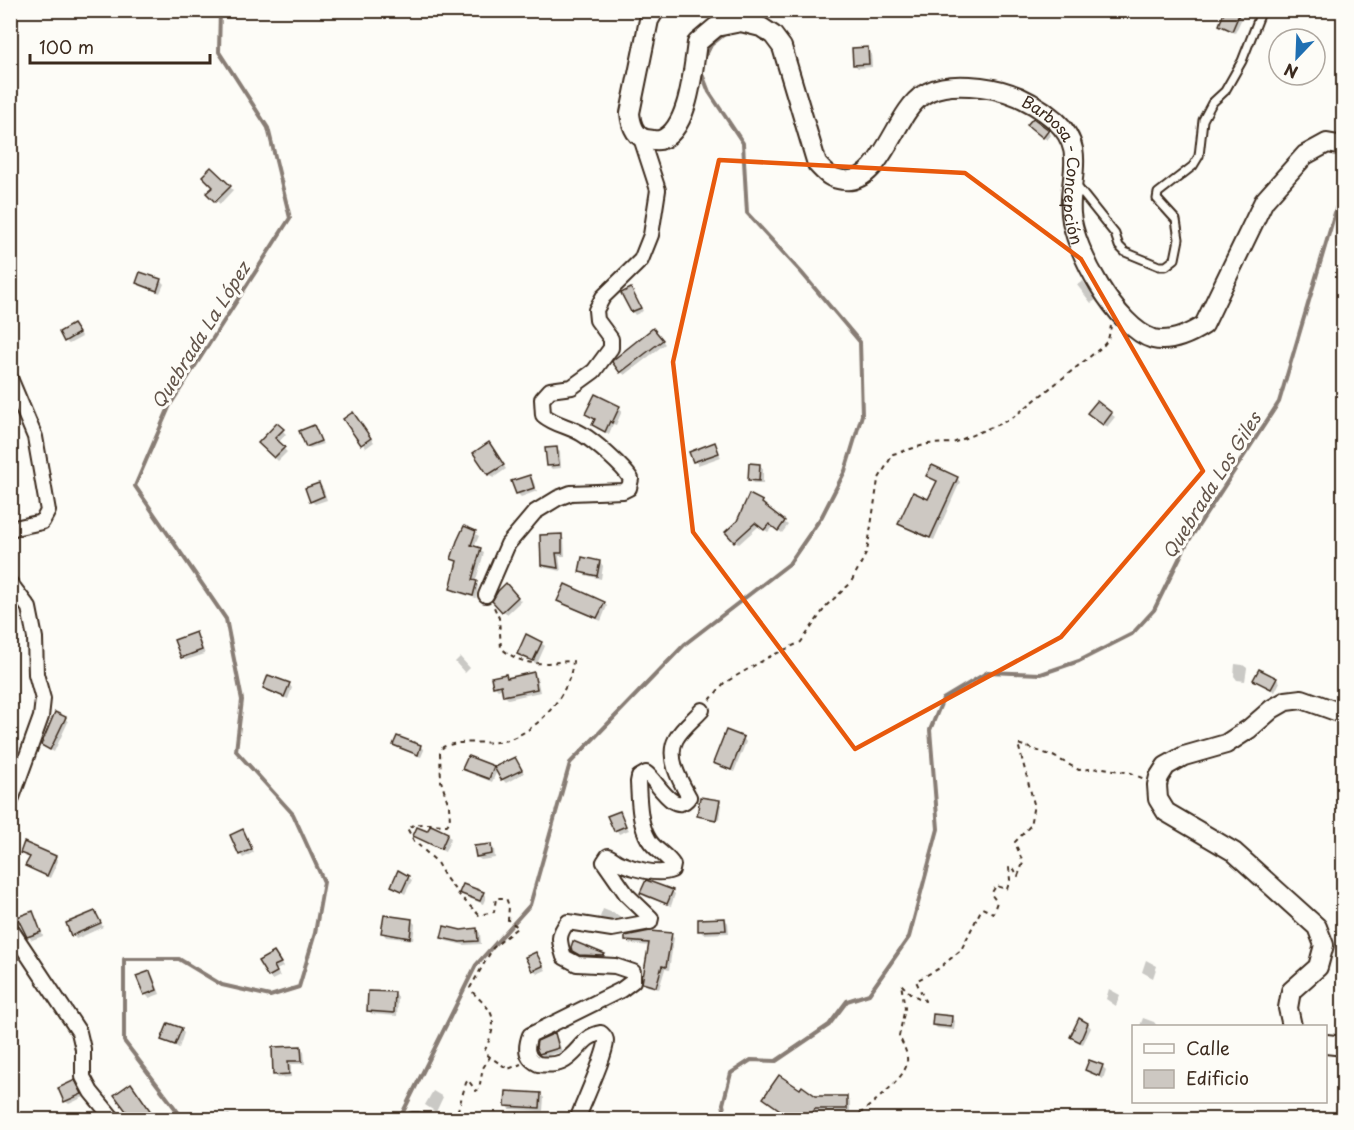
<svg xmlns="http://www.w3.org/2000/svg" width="1354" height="1130" font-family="'Playpen Sans',sans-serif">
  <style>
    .shadow { fill: #0003 }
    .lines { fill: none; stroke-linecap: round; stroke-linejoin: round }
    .stream { stroke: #887d74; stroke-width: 4 }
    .building { fill: #cdc8c2; stroke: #3b2a1e; stroke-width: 1.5 }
    .lane-casing { stroke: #3b2a1e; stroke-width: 11 }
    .street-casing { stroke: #3b2a1e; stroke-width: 18 }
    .secondary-casing { stroke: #3b2a1e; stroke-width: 22 }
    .path { stroke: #3b2a1e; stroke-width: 2; stroke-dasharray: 4.5 4.5; stroke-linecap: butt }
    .lane { stroke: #fdfcf7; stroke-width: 7 }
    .street { stroke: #fdfcf7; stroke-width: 14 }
    .secondary { stroke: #fdfcf7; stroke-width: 18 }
    .marked { fill: none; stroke: #e8590c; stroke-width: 4.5; stroke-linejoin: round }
    .labels { text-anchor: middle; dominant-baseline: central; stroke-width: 6; stroke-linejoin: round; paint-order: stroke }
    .street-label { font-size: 16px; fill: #3b2a1e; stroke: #fdfcf7 }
    .water-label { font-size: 18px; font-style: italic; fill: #615349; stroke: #fdfcf7 }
  </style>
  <rect width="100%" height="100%" fill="#fdfcf7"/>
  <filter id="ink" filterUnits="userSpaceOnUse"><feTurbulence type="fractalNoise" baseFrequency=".0167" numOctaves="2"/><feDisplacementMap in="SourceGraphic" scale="12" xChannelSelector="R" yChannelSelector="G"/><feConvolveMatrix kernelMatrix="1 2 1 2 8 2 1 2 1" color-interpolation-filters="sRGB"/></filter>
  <g filter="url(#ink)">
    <g class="shadow">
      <polygon points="1227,10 1241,10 1244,14 1235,33 1221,25"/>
      <polygon points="867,48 871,52 872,67 858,68 854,64"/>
      <polygon points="1032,129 1048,131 1051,135 1047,140"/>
      <polygon points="211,169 233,190 220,204 208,193 215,187"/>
      <polygon points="160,280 164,284 160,293 141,286 138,283"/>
      <polygon points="1083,281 1096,300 1091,303 1077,285"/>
      <polygon points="631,290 643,311 635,315 632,311"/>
      <polygon points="73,326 82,337 69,344 65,341"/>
      <polygon points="657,334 665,344 625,375 621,372"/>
      <polygon points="619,407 622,411 616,425 613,424 609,434 597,429 594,425 596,420 587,414"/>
      <polygon points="1111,414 1115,417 1107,427 1093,416"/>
      <polygon points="356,417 374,442 366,448 345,419"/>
      <polygon points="277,425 286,434 278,443 287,452 278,461 260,443"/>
      <polygon points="313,426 323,444 310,448 307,445"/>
      <polygon points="714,444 721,457 698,465 691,452"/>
      <polygon points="492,448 506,469 493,478 489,474"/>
      <polygon points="556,449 560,452 561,468 552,469 548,465"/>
      <polygon points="760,465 763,469 763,483 753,483 750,479"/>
      <polygon points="928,476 957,478 960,482 934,540 904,527 900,523 929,501 938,482"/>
      <polygon points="530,477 533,480 537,491 521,497 517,493"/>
      <polygon points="319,484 323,488 327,500 315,504 311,501"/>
      <polygon points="762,502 766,505 765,507 788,525 782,533 773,526 768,532 759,526 739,544 727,532"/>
      <polygon points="464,528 479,536 474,547 484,553 475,583 478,585 476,598 455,592 451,589 458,563 453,559"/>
      <polygon points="561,536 564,539 565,556 559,556 561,571 546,568 542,564"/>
      <polygon points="600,562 603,566 601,579 585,575 581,572"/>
      <polygon points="506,586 521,601 507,614 494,601"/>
      <polygon points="559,600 604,603 607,606 601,621 563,604"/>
      <polygon points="196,634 199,638 205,654 186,660 182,657"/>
      <polygon points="541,643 545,646 537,664 519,654"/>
      <polygon points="460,657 470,668 465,673 455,662"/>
      <polygon points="1235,664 1243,665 1247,668 1245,681 1237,680 1234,676"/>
      <polygon points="533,674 537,677 540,692 508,699 505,696 503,688 498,690 494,686 506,676 509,679"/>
      <polygon points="1276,679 1280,682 1275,692 1255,680"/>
      <polygon points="289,684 292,688 288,699 268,691 265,688"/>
      <polygon points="65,718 68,722 54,752 42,745"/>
      <polygon points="743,738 746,742 734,772 719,766 715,763"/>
      <polygon points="395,745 421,747 424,750 421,757 398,748"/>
      <polygon points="515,758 524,773 506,783 502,779"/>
      <polygon points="464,768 493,768 497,771 492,782 468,772"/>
      <polygon points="719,802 722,805 720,819 700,816 700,818 698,816"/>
      <polygon points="619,812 629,830 619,834 609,817"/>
      <polygon points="431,827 451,838 445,852 414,836 428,833"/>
      <polygon points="242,831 254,852 243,858 240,854"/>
      <polygon points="490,845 494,849 495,858 481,860 477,857 476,848"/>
      <polygon points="21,852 55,857 58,861 50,878 31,869 27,866 31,858"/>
      <polygon points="408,877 412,880 405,894 392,886"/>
      <polygon points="672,891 675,894 671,906 646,897 642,893"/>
      <polygon points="461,893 483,893 486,897 483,904 465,896"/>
      <polygon points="603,909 618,915 622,919 621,922 603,921 600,917"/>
      <polygon points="33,913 36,917 43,936 32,940 28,936"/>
      <polygon points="95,913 103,927 76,939 73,935"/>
      <polygon points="725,919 728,923 729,933 703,934 700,930"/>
      <polygon points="412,921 415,924 413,940 386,937 383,933"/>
      <polygon points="477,930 480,933 481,944 464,945 446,941 443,937"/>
      <polygon points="671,935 674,938 669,970 665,969 659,989 647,986 643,982 650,946 630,944 626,940"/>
      <polygon points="573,950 604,955 607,958 584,958"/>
      <polygon points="274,954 283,967 276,970 280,976 272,980 269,977"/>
      <polygon points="536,954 546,970 537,974 527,957"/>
      <polygon points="1146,960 1157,966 1153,978 1142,972"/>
      <polygon points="149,973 153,976 160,994 149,998 145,994"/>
      <polygon points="1109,989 1120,995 1116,1006 1106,999"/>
      <polygon points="394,993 398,997 397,1016 372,1014 368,1011"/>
      <polygon points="952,1018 955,1021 954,1030 937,1028 934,1025"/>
      <polygon points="1143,1018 1154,1022 1157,1026 1140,1026"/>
      <polygon points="1088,1024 1091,1028 1083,1044 1075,1041 1072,1037"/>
      <polygon points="181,1030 184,1033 179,1048 163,1039"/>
      <polygon points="555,1035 558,1039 562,1052 544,1056 540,1053"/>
      <polygon points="301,1048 304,1051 305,1064 291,1064 291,1077 278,1078 274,1074"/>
      <polygon points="1102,1066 1106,1070 1103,1079 1086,1070"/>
      <polygon points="74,1082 84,1097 69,1104 65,1101"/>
      <polygon points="433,1091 443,1097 436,1112 425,1105"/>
      <polygon points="801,1092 816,1097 846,1098 850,1101 850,1112 811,1111 816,1116 813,1120 786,1120"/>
      <polygon points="541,1095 544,1098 543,1111 510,1109 507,1105"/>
      <polygon points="1031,1112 1053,1116 1056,1120 1029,1120"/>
      <polygon points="229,1114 233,1120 215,1120 215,1118"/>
    </g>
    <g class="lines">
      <g class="stream">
        <polyline points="702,63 711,45 727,32"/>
        <polyline points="184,1120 124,1041 124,959 179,959 222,985 270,996 299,987 315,933 324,882 293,814 236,751 242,700 226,619 135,486 170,405 290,218 268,128 219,52 220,10"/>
        <polyline points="399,1120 476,965 530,905 570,763 685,644 789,564 822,516 845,471 862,415 860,342 801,272 747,213 743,143 709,92 700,69"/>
        <polyline points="726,1120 723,1104 731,1073 751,1060 776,1061 829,1025 847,1001 869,994 909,937 938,829 930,730 943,699 988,672 1041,674 1079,661 1132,634 1154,610 1186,545 1279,402 1340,196 1339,155"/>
      </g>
    </g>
    <g class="building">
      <polygon points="1225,10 1241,10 1232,31 1219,25"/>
      <polygon points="868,47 869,64 853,65 852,48"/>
      <polygon points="1033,118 1049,130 1043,138 1027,125"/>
      <polygon points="211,167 231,186 215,202 206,193 213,187 202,176"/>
      <polygon points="140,272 161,279 157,291 136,283"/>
      <polygon points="631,288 641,308 631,312 621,293"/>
      <polygon points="73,324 79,333 64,342 59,332"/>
      <polygon points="653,328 663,340 620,373 612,362 613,360"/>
      <polygon points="595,394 620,406 612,423 610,421 605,432 592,425 595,419 585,414"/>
      <polygon points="1097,401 1112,413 1103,425 1087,413"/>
      <polygon points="353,412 371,438 361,445 343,419"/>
      <polygon points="277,423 284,429 275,438 285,447 274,458 258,443"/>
      <polygon points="314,425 321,441 306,447 299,431"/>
      <polygon points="489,442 504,465 488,475 473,453"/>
      <polygon points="715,442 719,453 693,462 689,452"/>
      <polygon points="557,447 559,465 547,466 545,448"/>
      <polygon points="749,463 760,464 759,481 748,480"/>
      <polygon points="932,465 958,477 930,538 898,524 913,492 928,499 937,481 926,476"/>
      <polygon points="530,475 534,488 516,494 511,481"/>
      <polygon points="319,483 324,496 310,502 305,488"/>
      <polygon points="749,494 763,501 762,503 785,521 778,531 769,524 764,530 755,523 734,542 725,532 737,521"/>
      <polygon points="464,526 476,531 471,545 481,548 472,580 477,581 473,596 450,589 457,561 451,559 457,541"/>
      <polygon points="562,534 562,553 556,553 558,568 541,565 540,535"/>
      <polygon points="582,557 600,561 597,576 579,572"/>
      <polygon points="506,583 518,597 502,612 492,601 498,591"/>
      <polygon points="565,584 605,602 597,618 557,601"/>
      <polygon points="196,632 202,650 181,658 174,640"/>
      <polygon points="526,634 542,642 533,661 517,654"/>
      <polygon points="1259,669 1277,678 1271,689 1253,680"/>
      <polygon points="534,672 537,689 503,696 501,685 493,687 491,677 506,674 507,678"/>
      <polygon points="268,675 290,683 284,697 263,688"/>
      <polygon points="55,712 66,717 50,750 41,745"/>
      <polygon points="726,730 744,737 731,770 713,763"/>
      <polygon points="397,736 421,745 418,755 393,745"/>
      <polygon points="468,756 494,766 489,779 462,769"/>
      <polygon points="515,757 522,770 501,780 494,767"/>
      <polygon points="700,797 720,800 716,820 697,816"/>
      <polygon points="620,811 626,826 614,831 607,816"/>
      <polygon points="431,825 448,833 441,849 413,836 417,827 427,831"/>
      <polygon points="243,829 252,849 239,855 230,835"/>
      <polygon points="24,842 56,856 47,876 25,866 30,857 20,853"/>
      <polygon points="491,844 492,854 476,857 474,846"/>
      <polygon points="398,870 409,876 402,891 391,886"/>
      <polygon points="646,880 673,890 667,904 640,893"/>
      <polygon points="463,884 484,892 480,901 459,893"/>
      <polygon points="33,911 41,932 27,937 17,917"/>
      <polygon points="95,911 101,923 71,936 66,923"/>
      <polygon points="384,915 412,919 410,938 381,933"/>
      <polygon points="725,918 726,930 698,931 698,919"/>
      <polygon points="444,926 461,930 477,928 478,941 460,942 441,938"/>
      <polygon points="650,931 672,933 666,967 662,966 656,987 642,983 649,943 625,941 625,936"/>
      <polygon points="573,941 605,954 603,956 579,955 572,951 571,947"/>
      <polygon points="274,952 281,963 274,966 277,972 268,977 258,961"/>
      <polygon points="536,952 543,966 532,971 525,957"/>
      <polygon points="150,971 157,990 144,995 136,976"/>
      <polygon points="368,991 395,992 394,1013 367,1011"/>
      <polygon points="933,1014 952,1016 951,1027 932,1025"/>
      <polygon points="1079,1018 1088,1023 1080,1042 1070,1037"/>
      <polygon points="168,1023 182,1028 175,1045 161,1040"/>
      <polygon points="555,1033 559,1048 539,1054 536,1048 537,1041"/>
      <polygon points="301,1046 302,1061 288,1061 289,1074 273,1075 272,1047"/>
      <polygon points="1089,1060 1103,1065 1099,1076 1085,1070"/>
      <polygon points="779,1075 800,1089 802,1086 816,1096 847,1096 847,1109 815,1109 808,1119 784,1119 787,1115 763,1098"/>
      <polygon points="75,1080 82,1094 64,1102 58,1088"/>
      <polygon points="131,1083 156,1119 132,1119 114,1095"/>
      <polygon points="506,1091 541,1093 540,1108 505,1106"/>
    </g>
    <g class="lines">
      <defs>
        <polyline id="lane" points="1075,184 1115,234 1119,246 1125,252 1159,266 1166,266 1175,259 1179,239 1176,220 1157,199 1158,193 1193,166 1199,156 1203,120 1212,103 1225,91 1242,61 1262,10"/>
        <g id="street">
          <polyline points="10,378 35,437 48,511 42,522 10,529"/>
          <polyline points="10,583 29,608 35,638 36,674 43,699 41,717 10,803"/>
          <path d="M 486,595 L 508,544 L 535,512 L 558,498 L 571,493 L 623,491 L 629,488 L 631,479 C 623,466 595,442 582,434 C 569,426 555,425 543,415 L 542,399 L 550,390 L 572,387 L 594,371 L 611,348 L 611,339 L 597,320 L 596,310 L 603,297 L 641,260 L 651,235 L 658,190 L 641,138"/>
          <polyline points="10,928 79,1032 83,1049 83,1077 91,1092 114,1120"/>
          <polyline points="412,1120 419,1120"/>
          <path d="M 577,1120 C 583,1103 606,1055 606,1041 C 606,1037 604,1036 601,1033 C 582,1036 578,1055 562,1062 C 555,1065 546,1065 538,1064 C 526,1058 525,1048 530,1035 L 621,990 L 633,981 L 633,972 L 615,966 L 577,964 L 564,957 C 559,941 557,935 568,922 L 612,929 L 650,922 L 651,918 L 627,895 L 604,862 L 608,856 C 613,858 615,861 620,863 C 634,869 658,876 672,870 L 673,865 C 667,855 655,850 649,840 C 639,824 639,800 638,782 L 639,777 L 646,773 C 656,779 674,818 689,797 C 680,781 666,757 676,739 C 682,728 694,719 702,710"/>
        </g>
        <g id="secondary">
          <path id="s1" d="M 655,10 L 649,20 L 630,113 C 631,124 634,136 646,139 C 650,139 655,141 660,140 C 689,131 693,69 697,43 L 716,27 L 741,22 L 761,27 L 773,35 L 782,47 L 817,164 C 821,168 825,173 830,176 C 834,179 839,179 843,180 C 881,186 895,112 923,95 C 940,84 962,85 981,87 C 1009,90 1034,102 1055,120 C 1088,150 1068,177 1071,214 C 1074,250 1117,328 1153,339 C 1171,343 1190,334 1204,325 L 1264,201 L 1305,155 L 1327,143 L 1344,146"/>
          <polyline points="1292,1026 1288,1008 1291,991 1318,967 1324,945 1317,927 1234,852 1166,812 1158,799 1157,785 1159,777 1166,766 1184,756 1226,744 1249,729 1272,709 1286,701 1302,699 1344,714"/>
          <polyline points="1326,1044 1344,1046"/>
        </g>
      </defs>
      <use href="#lane" class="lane-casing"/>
      <use href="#street" class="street-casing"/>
      <use href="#secondary" class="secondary-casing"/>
      <g class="path">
        <polyline points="710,700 724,683 769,657 801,642 827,605 850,584 867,552 878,480 893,454 928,444 953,443 1011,419 1102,347 1108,340 1111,326"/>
        <path d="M 490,1057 L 484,1052 C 491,1037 499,1020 486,1006 C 480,999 475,996 470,988 L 493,948 L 518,927 L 508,920 L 509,906 L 506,898 L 496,898 L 494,912 L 479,915 L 460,896 L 445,877 L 436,861 L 414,841 L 407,828 C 419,821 433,825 447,825 L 450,821 L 449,806 L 441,781 L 440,753 L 443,747 C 462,739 482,745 503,741 C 537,733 570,695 573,661 C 544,662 527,670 501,648 L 499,618 L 493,605"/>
        <polyline points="455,1120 466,1083 468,1080 476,1091 479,1089 483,1068 490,1057 508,1069 521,1064"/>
        <path d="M 853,1120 C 866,1107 906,1080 907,1062 C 908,1052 903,1045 899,1036 L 905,1008 L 901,984 L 911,994 L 925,1001 L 916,981 L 938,969 L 961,950 L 982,908 L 993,913 L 997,902 L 991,894 L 996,886 L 1007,889 L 1010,880 L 1009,867 L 1014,869 L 1018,876 L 1023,863 L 1015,842 L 1030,826 L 1034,804 L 1018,744 L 1053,756 L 1079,770 L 1103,768 L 1131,773 L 1144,779"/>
      </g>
      <use href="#lane" class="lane"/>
      <use href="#street" class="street"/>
      <use href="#secondary" class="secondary"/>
    </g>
  </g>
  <path class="marked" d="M 719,160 L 965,173 L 1081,259 L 1203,471 L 1061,637 L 855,749 L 693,532 L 673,362 Z"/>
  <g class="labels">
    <g class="street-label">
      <text stroke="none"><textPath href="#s1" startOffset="826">Barbosa - Concepción</textPath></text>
    </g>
    <g class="water-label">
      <text transform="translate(200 335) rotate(-58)">Quebrada La López</text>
      <text transform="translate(1211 485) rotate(-58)">Quebrada Los Giles</text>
    </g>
  </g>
  <rect width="1354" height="1130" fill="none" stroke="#fdfcf7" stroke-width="36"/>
  <rect x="18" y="18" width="1318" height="1094" fill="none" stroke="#3b2a1e" stroke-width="2" filter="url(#ink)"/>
  <rect x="1132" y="1025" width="195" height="78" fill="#fdfcf7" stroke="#afa8a0" stroke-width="1.5"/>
  <rect x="1144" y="1044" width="30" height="9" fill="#fdfcf7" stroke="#afa8a0" stroke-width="1.5"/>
  <text x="1186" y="1055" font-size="18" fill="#3b2a1e">Calle</text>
  <rect x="1144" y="1070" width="30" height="18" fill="#cdc8c2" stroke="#afa8a0" stroke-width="1.5"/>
  <text x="1186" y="1085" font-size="18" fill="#3b2a1e">Edificio</text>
  <g transform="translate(1297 57) rotate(203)"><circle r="28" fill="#fdfcf7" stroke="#afa8a0" stroke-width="1.5"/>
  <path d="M0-4.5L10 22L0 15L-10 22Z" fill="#1f6fb2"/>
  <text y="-9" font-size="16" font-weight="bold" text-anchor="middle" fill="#3b2a1e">N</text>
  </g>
  <path d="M30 54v9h180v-9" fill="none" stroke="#3b2a1e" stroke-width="3"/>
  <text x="39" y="54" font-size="18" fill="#3b2a1e" stroke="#fdfcf7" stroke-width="4.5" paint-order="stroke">100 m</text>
</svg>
